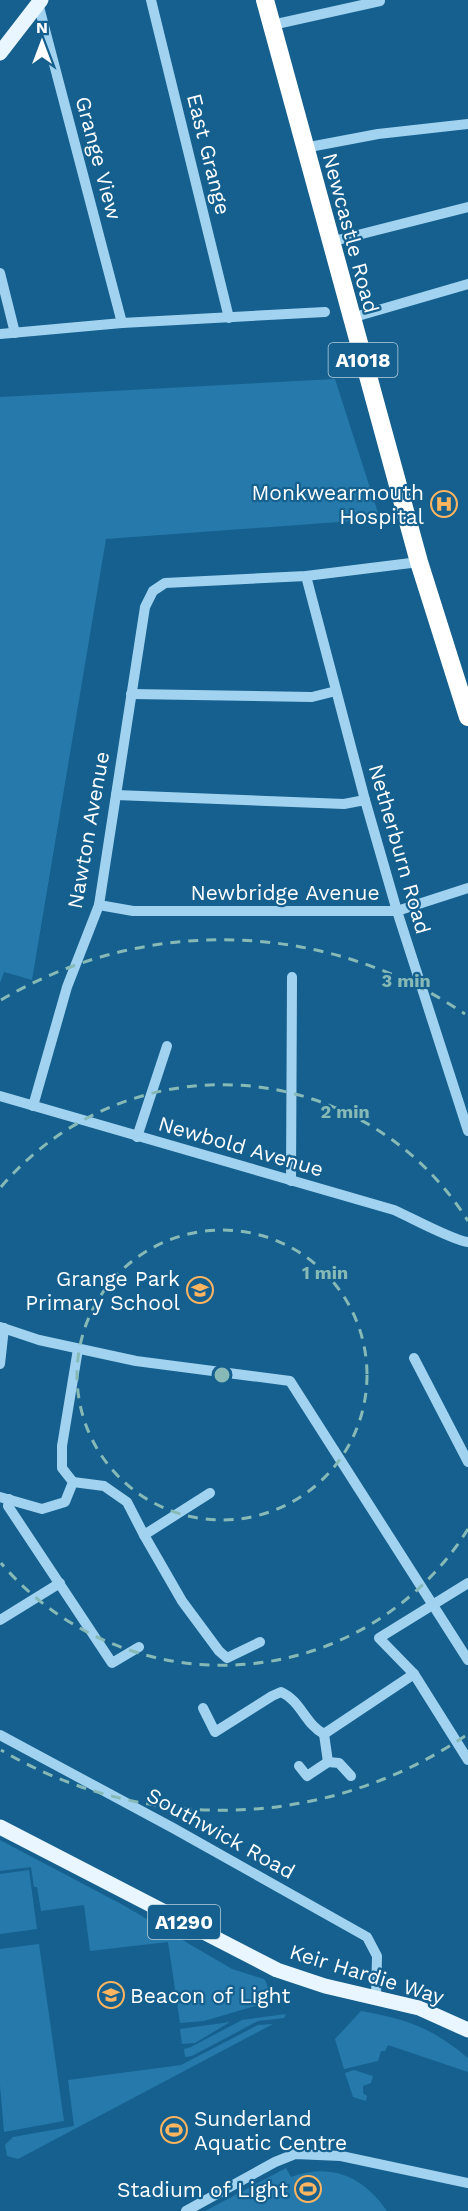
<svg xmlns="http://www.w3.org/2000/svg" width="468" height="2211" font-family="'Work Sans',sans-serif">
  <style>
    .green { fill: #257aab }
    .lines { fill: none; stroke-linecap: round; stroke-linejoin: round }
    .minor { stroke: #a1d3f0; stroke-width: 10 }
    .major { stroke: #e9f6ff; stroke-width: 15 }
    .highway { stroke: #fff; stroke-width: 18 }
    .ring { fill: none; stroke: #87bab6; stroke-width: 3; stroke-dasharray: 10 8 }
    .labels { text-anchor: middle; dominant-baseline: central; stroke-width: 4.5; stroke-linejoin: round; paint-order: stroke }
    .shield { fill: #15608e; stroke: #b9cfdd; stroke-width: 1.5 }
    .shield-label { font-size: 20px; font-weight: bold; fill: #fff }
    .street-label { font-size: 21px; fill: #fff; stroke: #15608e }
    .poi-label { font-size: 21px; fill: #fff; stroke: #15608e; text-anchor: end }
    .centre { fill: #87bab6; stroke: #15608e; stroke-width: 3 }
    .ring-label { font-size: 18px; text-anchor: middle; font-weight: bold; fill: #87bab6; stroke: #15608e; stroke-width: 4.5; stroke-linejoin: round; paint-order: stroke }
  </style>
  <rect width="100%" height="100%" fill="#15608e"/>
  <g class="green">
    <polygon points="335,379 380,519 106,539 32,980 4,972 0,983 0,397"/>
    <polygon points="0,1840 123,1905 232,1969 264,1979 266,1982 272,2001 204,2021 180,2023 168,1942 90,1951 84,1905 41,1911 37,1887 34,1887 31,1867 0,1871"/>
    <polygon points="29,1870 37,1929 0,1934 0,1874"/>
    <polygon points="39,1944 64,2121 4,2132 0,2085 0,1949"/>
    <path d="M 361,2011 C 407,2019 432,2028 468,2058 L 468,2072 L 388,2045 L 385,2051 L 381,2051 L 378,2061 L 344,2069 L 335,2039 Z"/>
    <polygon points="286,2014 284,2018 258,2021 192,2056 185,2057 184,2049 191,2047 242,2020"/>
    <polygon points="230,2022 195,2043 182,2044 180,2029"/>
    <polygon points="273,2024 18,2159 7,2156 5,2145 13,2137 74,2126 68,2080 181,2065 258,2025"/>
    <polygon points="354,2070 373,2076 371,2083 363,2086 363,2093 367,2096 366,2101 353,2097 345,2073"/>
    <path d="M 286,2168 L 291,2177 C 331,2162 364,2177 387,2211 L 205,2211 Z"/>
  </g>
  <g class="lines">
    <g class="minor">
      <polyline points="151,0 229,318"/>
      <polyline points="38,3 122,323"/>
      <polyline points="272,25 380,1"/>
      <polyline points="304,148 378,134 468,124"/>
      <polyline points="330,242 468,207"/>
      <polyline points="0,273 15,333"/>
      <polyline points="351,318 468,284"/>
      <polyline points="0,334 122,323 325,312"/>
      <polyline points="306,576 365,800 397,911 468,1131"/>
      <polyline points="131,694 312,697 336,691"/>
      <polyline points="116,795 344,804 365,800"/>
      <polyline points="99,905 133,911 397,911 468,888"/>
      <path d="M 0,1096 L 394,1210 C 410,1217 454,1241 468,1242"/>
      <polyline points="33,1106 67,987 99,905 145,607 153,591 165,583 306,576 419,562"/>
      <polyline points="137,1137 167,1046"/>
      <polyline points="291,1181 292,977"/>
      <polyline points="0,1327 39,1340 136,1361 290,1381 468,1660"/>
      <polyline points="414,1358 468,1462"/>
      <polyline points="0,1364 4,1328"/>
      <polyline points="73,1482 104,1486 127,1502 144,1535 182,1601 219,1651 227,1658 260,1642"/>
      <polyline points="0,1497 42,1509 65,1502 73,1482 62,1468 62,1446 78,1349"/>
      <polyline points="9,1499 8,1506 112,1663 139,1647"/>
      <polyline points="144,1535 210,1493"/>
      <polyline points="468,1583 379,1638 414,1674 468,1760"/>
      <polyline points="0,1620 60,1583"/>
      <path d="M 203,1708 L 215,1732 L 272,1696 L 281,1692 C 301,1701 305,1724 324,1734 L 414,1674"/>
      <polyline points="324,1734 328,1762"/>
      <polyline points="0,1735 173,1828 367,1937 377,1956 376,1997"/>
      <polyline points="328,1762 339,1763 351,1776"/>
      <polyline points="299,1766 307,1776 328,1762"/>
      <polyline points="186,2211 275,2162 295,2154 341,2156 468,2183"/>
    </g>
    <g class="major">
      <polyline points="0,53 41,0"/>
      <polyline points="0,1827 277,1970 325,1986 419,2008 468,2030"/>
    </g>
    <polyline class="highway" points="265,0 419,562 468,717"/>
  </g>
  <g class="ring">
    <circle cx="222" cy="1375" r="145"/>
    <path d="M468 1529A290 290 0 0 1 1 1563M1 1187A290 290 0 0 1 468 1221"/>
    <path d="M465 1736A435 435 0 0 1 1 1750M1 1000A435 435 0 0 1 465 1014"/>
  </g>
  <defs>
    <symbol id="hospital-ring" viewBox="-11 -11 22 22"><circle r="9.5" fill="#15608e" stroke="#ffb45f" stroke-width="1.5"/><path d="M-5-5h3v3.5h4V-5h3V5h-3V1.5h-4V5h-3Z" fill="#ffb45f"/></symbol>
    <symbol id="school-ring" viewBox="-11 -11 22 22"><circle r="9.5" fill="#15608e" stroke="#ffb45f" stroke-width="1.5"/><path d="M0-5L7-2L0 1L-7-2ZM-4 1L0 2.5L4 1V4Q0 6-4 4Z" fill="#ffb45f"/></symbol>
    <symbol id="stadium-ring" viewBox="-11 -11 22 22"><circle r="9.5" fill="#15608e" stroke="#ffb45f" stroke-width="1.5"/><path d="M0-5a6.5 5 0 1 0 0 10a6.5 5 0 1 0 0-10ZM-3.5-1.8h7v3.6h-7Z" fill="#ffb45f"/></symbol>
  </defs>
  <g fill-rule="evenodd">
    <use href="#hospital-ring" x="429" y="489" width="30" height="30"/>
    <use href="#school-ring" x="185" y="1275" width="30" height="30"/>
    <use href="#school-ring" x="96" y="1980" width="30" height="30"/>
    <use href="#stadium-ring" x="159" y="2115" width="30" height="30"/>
    <use href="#stadium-ring" x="293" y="2174" width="30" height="30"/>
  </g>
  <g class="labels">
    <g class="shield">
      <rect x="328.5" y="343" width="69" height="34" rx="4.5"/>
      <rect x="148" y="1905" width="72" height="34" rx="4.5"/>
    </g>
    <g class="shield-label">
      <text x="363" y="360">A1018</text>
      <text x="184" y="1922">A1290</text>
    </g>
    <g class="street-label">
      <text transform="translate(209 154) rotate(76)">East Grange</text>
      <text transform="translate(99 158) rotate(75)">Grange View</text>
      <text transform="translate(351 233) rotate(75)">Newcastle Road</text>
      <text transform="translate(88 830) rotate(-80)">Nawton Avenue</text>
      <text transform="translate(400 849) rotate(74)">Netherburn Road</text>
      <text x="285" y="892">Newbridge Avenue</text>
      <text transform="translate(241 1146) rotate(16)">Newbold Avenue</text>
      <text transform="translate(221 1833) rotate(29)">Southwick Road</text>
      <text transform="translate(367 1974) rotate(17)">Keir Hardie Way</text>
    </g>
    <g class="poi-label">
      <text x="424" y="492">Monkwearmouth<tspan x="424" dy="24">Hospital</tspan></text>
      <text x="180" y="1278">Grange Park<tspan x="180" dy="24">Primary School</tspan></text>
      <text x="130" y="1995" text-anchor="start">Beacon of Light</text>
      <text x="194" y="2118" text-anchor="start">Sunderland<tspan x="194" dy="24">Aquatic Centre</tspan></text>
      <text x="288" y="2189">Stadium of Light</text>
    </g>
  </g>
  <circle cx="222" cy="1375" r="9" class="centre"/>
  <g class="ring-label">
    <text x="406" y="987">3 min</text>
    <text x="345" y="1118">2 min</text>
    <text x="325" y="1279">1 min</text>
  </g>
  <g transform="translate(42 42)" stroke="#15608e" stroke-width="4.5" paint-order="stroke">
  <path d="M0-4.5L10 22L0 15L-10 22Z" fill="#ffffff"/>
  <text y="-9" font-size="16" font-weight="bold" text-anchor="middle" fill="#ffffff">N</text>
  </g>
</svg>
